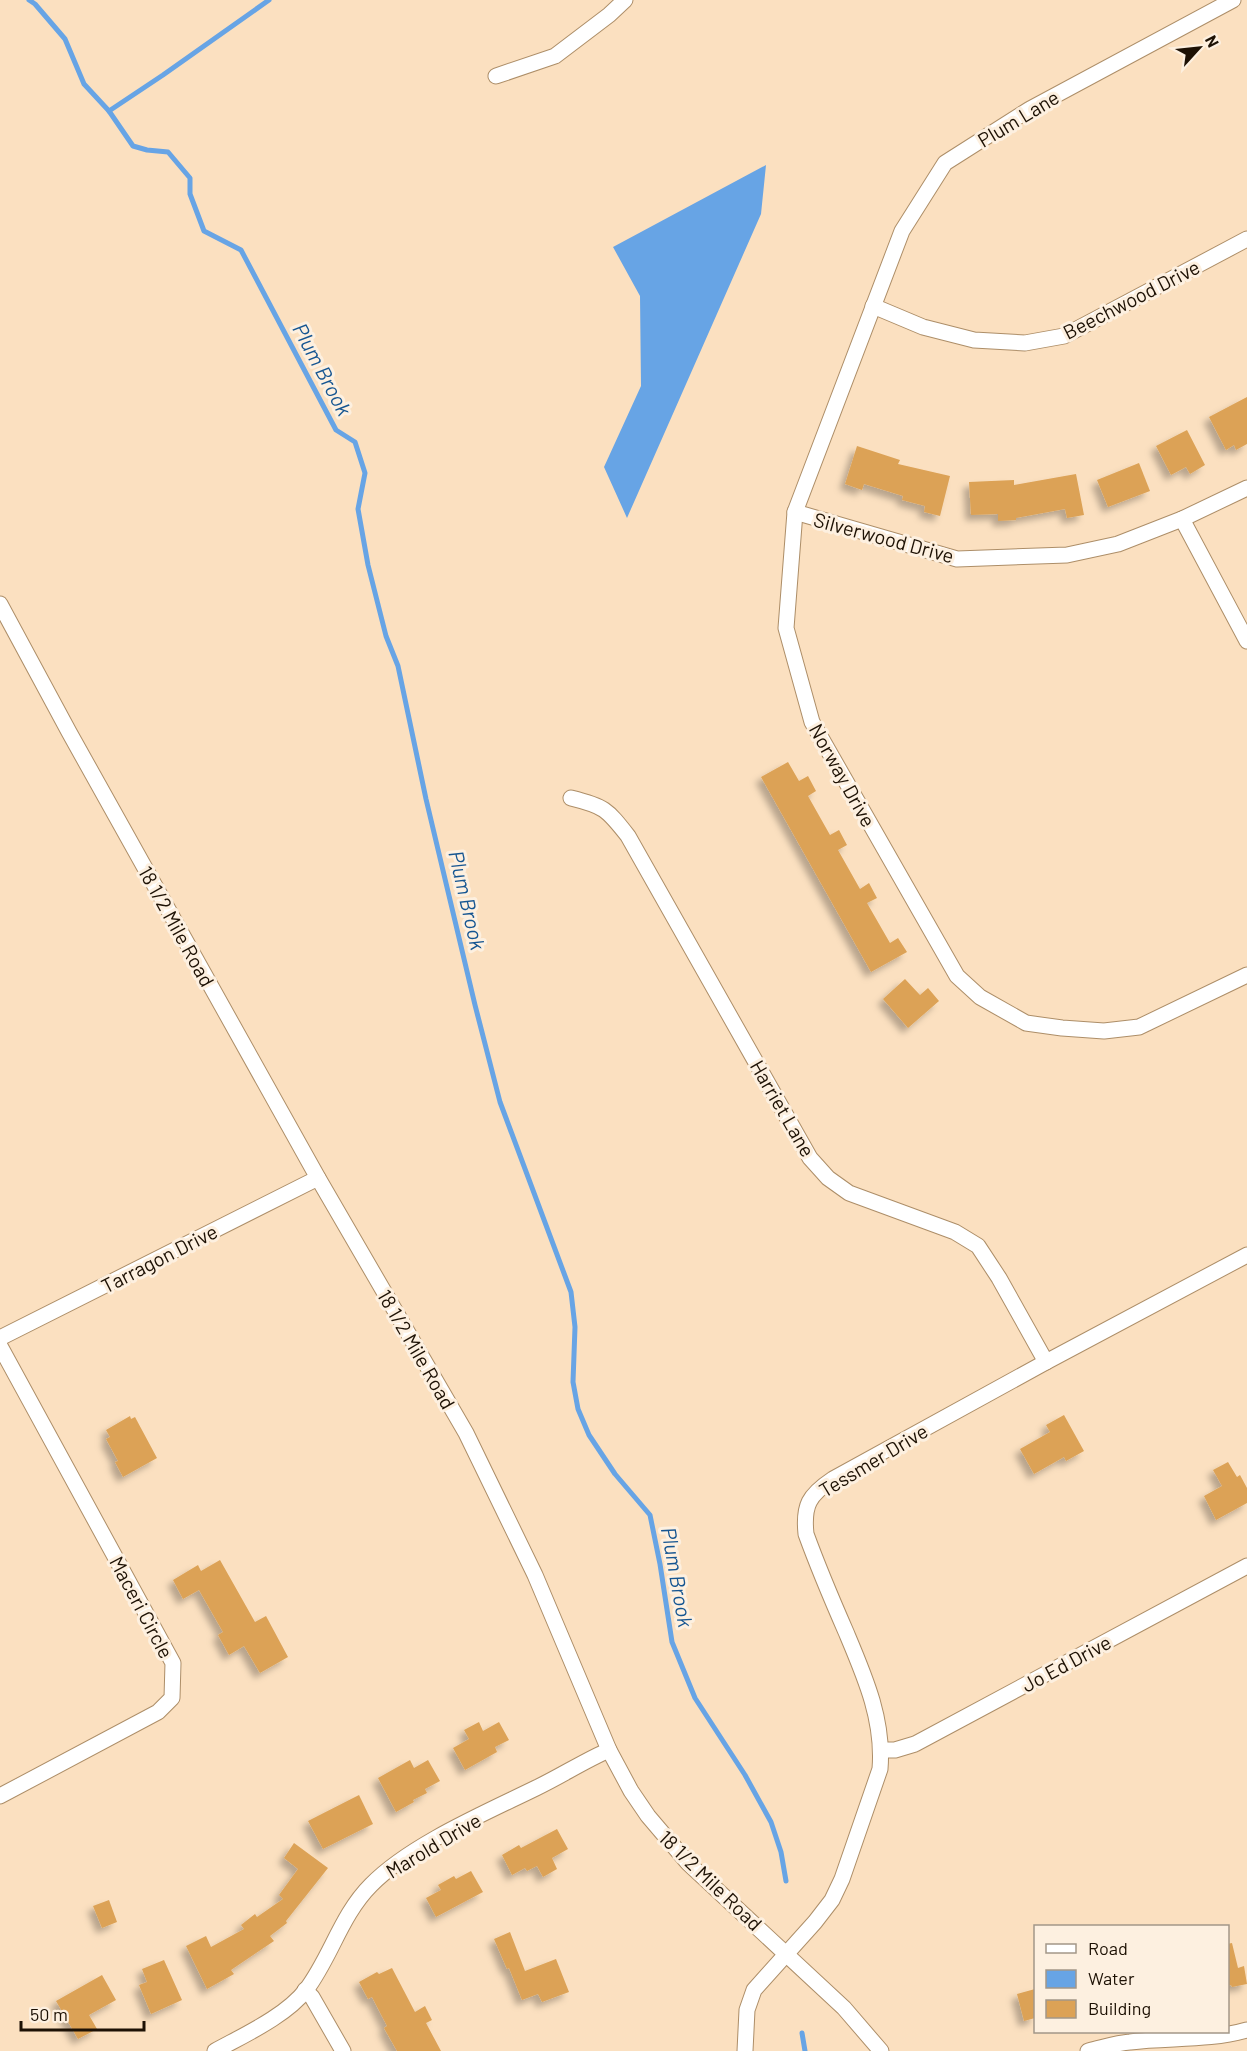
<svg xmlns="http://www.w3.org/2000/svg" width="1247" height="2051" font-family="Barlow,sans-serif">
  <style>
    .water { fill: #67a4e5 }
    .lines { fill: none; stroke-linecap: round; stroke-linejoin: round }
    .stream { stroke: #67a4e5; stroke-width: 5 }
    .building { fill: #dca256; filter: url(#shadow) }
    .minor-casing { stroke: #ad8e68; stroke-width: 17 }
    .minor { stroke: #fff; stroke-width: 15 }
    .labels { text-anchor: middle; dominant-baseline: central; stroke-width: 6; stroke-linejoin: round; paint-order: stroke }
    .street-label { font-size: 20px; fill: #1d1104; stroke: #fdf0e0 }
    .water-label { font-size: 21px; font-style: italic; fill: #155591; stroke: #fdf0e0 }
  </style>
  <defs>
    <filter id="shadow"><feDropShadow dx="-5.5" dy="5.5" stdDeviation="3" flood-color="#0004"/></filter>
  </defs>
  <rect width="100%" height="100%" fill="#fbe0c0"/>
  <polygon class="water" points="766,165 761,214 627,518 604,467 641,386 640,296 613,247"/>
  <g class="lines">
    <g class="stream">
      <polyline points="29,0 35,4 65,39 84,84 109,111 133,146 147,150 168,152 190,178 190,194 204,231 241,250 336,430 355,442 365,473 358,509 368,565 386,636 398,666 426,799 475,1005 500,1102 571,1292 575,1327 573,1382 578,1409 589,1435 615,1474 650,1515 660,1564 672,1642 695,1698 745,1775 771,1822 781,1852 786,1881"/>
      <polyline points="109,111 163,75 269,0"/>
      <polyline points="802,2033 805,2051"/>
    </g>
  </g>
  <g class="building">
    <polygon points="1247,397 1247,444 1236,450 1234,445 1226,450 1209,417"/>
    <polygon points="1187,430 1205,465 1190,474 1186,467 1171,475 1156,446"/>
    <polygon points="857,446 900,460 898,464 950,476 940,516 924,512 925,506 902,500 903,496 864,484 862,490 845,484"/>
    <polygon points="1139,463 1150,491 1108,507 1097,480"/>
    <polygon points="1076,474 1084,515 1067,518 1065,509 1016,518 1016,520 998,521 998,514 971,515 969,482 1014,480 1014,485"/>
    <polygon points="788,762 799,781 808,776 816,791 808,796 830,835 839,830 847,845 838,850 860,889 869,883 877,898 867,903 890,943 898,938 907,952 871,972 761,777"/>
    <polygon points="905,979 920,995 928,988 939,1001 908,1028 883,999"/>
    <polygon points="1064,1415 1084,1451 1066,1461 1064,1457 1034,1474 1020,1449 1050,1432 1046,1425"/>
    <polygon points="130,1416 131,1419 135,1417 157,1458 123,1477 115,1462 118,1461 106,1439 110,1437 106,1430"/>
    <polygon points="1228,1462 1237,1477 1240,1475 1247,1488 1247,1503 1216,1520 1204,1496 1222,1486 1213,1470"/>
    <polygon points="220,1560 255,1622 266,1616 288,1657 260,1673 244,1646 229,1655 218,1635 223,1632 199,1590 183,1599 173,1580 198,1565 201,1571"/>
    <polygon points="479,1722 483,1731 499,1722 509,1740 495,1747 497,1752 465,1770 453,1748 469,1739 464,1730"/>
    <polygon points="410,1760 414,1768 428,1760 440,1781 425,1789 427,1793 413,1800 414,1802 396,1812 378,1778"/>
    <polygon points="359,1795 373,1824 323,1849 308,1821"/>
    <polygon points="557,1829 568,1849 552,1858 557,1869 543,1877 537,1866 527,1871 525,1868 512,1875 502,1855 519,1845 521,1848"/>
    <polygon points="294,1843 328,1868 286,1921 287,1923 270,1936 274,1941 231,1970 234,1974 207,1989 186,1946 206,1936 211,1947 244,1929 241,1925 255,1914 257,1917 283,1899 279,1895 298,1869 284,1858"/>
    <polygon points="471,1871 483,1892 436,1917 426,1898 441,1890 438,1885 454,1876 456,1879"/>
    <polygon points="109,1900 117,1922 102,1928 93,1906"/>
    <polygon points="510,1932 525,1971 556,1959 569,1992 542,2002 538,1994 522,2000 509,1968 507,1969 494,1939"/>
    <polygon points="1232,1943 1238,1968 1244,1966 1247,1984 1232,1987 1231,1985 1227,1986 1227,1944"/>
    <polygon points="164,1960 182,2000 151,2014 139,1985 147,1982 142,1969"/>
    <polygon points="392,1968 415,2012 425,2006 432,2020 426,2023 441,2051 397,2051 384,2028 387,2026 372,1997 368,1999 359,1982 377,1972 379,1974"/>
    <polygon points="102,1975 116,2000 89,2015 97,2029 78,2039 56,2001"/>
    <polygon points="1035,1989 1035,2018 1024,2021 1017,1994"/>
  </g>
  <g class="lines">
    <defs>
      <g id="minor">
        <polyline points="1233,0 1030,109 945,163 902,231 795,512 786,628 812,722 957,976 980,997 1026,1023 1062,1028 1104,1031 1139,1027 1247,975"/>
        <polyline points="496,76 555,56 609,15 625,0"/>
        <polyline points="873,306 923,327 974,340 1025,343 1064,336 1247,239"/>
        <polyline points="795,512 957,559 1067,555 1118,544 1182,519 1247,488"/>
        <polyline points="1182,519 1247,641"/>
        <polyline points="0,604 69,732 318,1178 466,1433 535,1575 609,1750 631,1791 648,1816 688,1863 844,2008 881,2051"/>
        <path d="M 571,798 C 604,806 607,809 628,836 L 810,1158 L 828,1178 L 849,1193 L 955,1232 L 978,1246 L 999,1278 L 1046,1362"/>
        <polyline points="0,1338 318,1178"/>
        <polyline points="0,1346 173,1663 172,1698 158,1712 0,1796"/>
        <polyline points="882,1750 895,1750 915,1744 1247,1566"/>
        <polyline points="305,1990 312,1997 343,2051"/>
        <path d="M 215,2051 C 244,2035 286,2016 306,1990 C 331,1957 341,1915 371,1885 C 410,1845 485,1813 536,1788 C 561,1776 584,1761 609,1750"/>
        <path d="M 745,2051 L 747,2010 L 754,1990 L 815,1922 L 832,1900 L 842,1879 L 880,1769 C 884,1720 865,1677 846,1632 C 832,1600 818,1567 806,1534 C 803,1505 809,1495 833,1479 L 1046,1362 L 1247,1255"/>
        <path d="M 1088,2051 C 1102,2048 1116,2043 1130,2042 C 1168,2037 1209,2041 1247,2030"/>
      </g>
    </defs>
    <use href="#minor" class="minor-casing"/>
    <use href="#minor" class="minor"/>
  </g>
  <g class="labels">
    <g class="street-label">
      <text transform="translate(1018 118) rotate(-31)">Plum Lane</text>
      <text transform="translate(1131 299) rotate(-27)">Beechwood Drive</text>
      <text transform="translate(884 537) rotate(15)">Silverwood Drive</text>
      <text transform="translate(843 775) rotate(61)">Norway Drive</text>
      <text transform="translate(177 926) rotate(61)">18 1/2 Mile Road</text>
      <text transform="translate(783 1108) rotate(60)">Harriet Lane</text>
      <text transform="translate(159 1258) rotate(-27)">Tarragon Drive</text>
      <text transform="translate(417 1349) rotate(60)">18 1/2 Mile Road</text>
      <text transform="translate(873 1460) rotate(-31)">Tessmer Drive</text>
      <text transform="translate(142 1607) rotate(62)">Maceri Circle</text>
      <text transform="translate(1066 1663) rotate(-28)">Jo Ed Drive</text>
      <text transform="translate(433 1845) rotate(-31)">Marold Drive</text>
      <text transform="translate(711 1880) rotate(44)">18 1/2 Mile Road</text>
    </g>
    <g class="water-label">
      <text transform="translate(323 369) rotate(62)">Plum Brook</text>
      <text transform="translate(468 900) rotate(77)">Plum Brook</text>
      <text transform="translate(678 1577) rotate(80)">Plum Brook</text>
    </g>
  </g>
  <rect x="1034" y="1925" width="195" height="108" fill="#fdf0e0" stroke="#a39788" stroke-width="1.5"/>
  <rect x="1046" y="1944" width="30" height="9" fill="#ffffff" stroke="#a39788" stroke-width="1.5"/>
  <text x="1088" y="1955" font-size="18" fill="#1d1104">Road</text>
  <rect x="1046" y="1970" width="30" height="18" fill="#67a4e5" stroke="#a39788" stroke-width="1.5"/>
  <text x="1088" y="1985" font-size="18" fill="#1d1104">Water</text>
  <rect x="1046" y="2000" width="30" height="18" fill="#dca256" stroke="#a39788" stroke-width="1.5"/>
  <text x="1088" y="2015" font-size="18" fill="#1d1104">Building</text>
  <g transform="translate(1199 48) rotate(63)" stroke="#fdf0e0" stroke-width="4.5" paint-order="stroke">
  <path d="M0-4.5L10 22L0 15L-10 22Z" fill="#1d1104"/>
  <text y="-9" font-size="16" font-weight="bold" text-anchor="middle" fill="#1d1104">N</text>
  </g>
  <path d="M21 2021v9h123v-9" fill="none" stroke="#1d1104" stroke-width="3"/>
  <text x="30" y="2021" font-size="18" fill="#1d1104" stroke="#fdf0e0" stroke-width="4.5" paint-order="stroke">50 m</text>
</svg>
